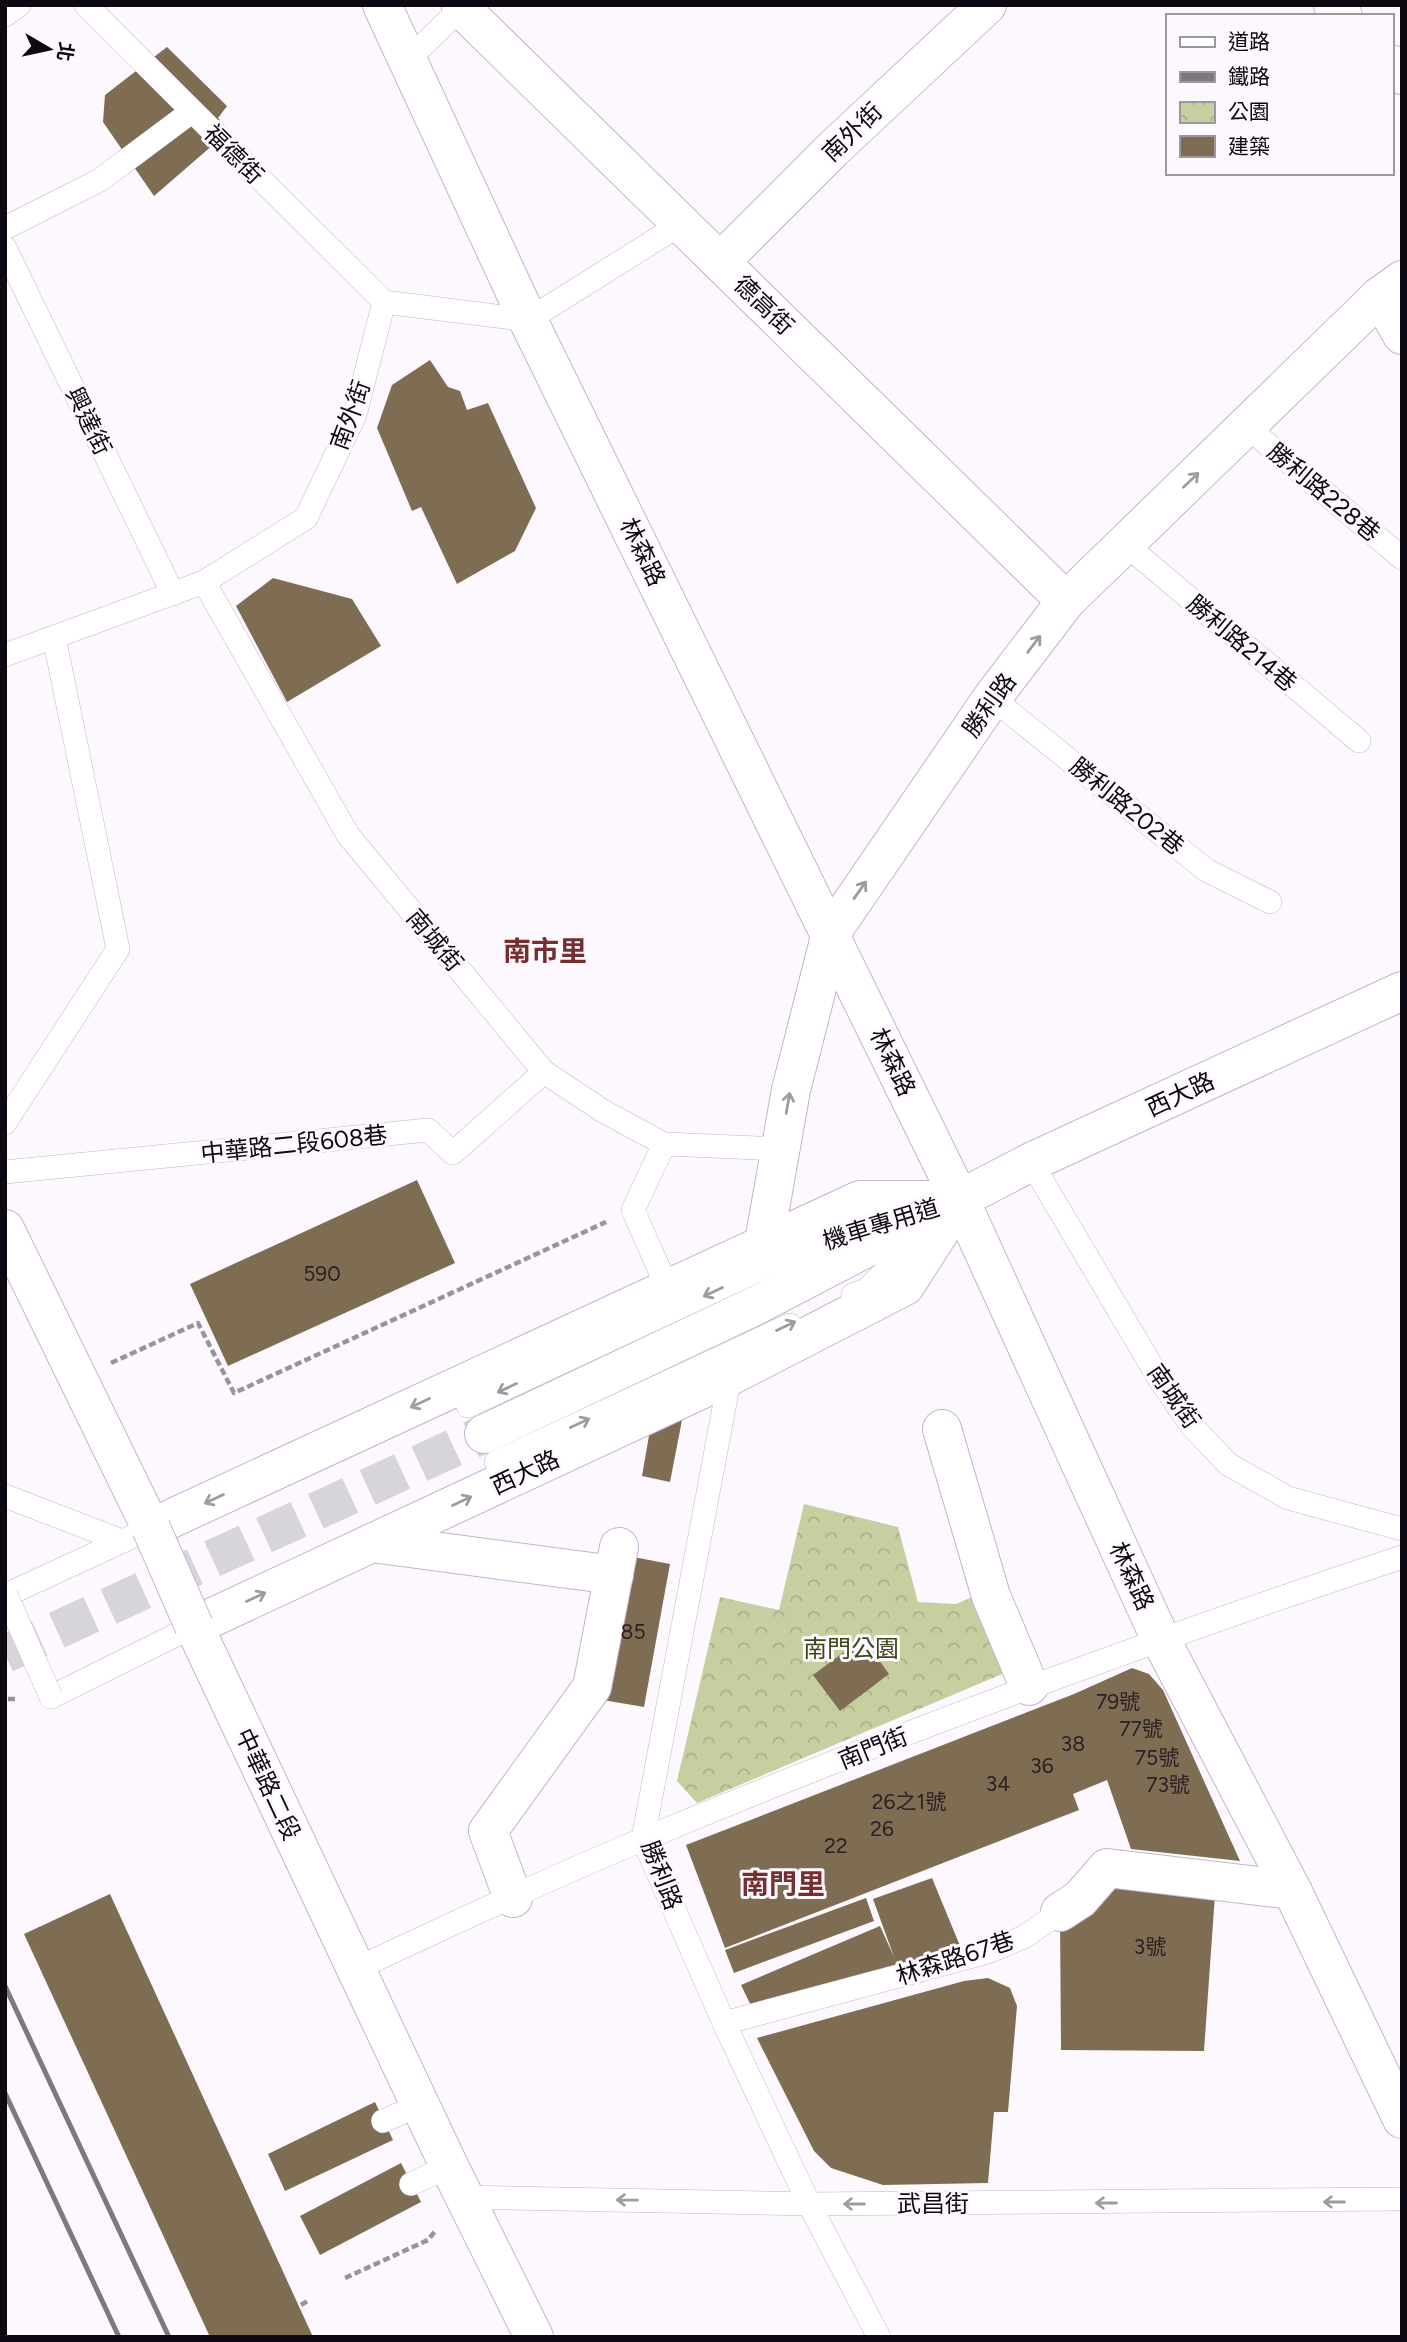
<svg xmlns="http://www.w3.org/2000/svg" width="1407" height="2342" font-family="Figtree,'Noto Sans TC',sans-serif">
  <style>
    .park { fill: url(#park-crowns) }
    .building { fill: #7e6d53 }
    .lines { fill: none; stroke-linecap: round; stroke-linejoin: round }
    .secondary-tunnel { stroke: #d8d4db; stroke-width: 38; stroke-dasharray: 38 19; stroke-linecap: butt }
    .lane-casing { stroke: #c5b3cf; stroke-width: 24 }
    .street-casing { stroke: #c5b3cf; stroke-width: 40 }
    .secondary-casing { stroke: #c5b3cf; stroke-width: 40 }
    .path { stroke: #98949b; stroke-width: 4.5; stroke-dasharray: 7 3.5; stroke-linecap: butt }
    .lane { stroke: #fff; stroke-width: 23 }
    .street { stroke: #fff; stroke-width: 38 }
    .secondary { stroke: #fff; stroke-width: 38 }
    .rail { stroke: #7e7981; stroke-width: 5 }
    .lane-bridge-casing { stroke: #c5b3cf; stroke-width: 24; stroke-linecap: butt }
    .secondary-bridge-casing { stroke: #c5b3cf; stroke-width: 40; stroke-linecap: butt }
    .lane-bridge { stroke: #fff; stroke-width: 23 }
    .secondary-bridge { stroke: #fff; stroke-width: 38 }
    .oneway { stroke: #9f9ca0 }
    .labels { text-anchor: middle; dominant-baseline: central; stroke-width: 6; stroke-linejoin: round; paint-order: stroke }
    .number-label { font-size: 21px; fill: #2a2122 }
    .street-label { font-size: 24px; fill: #0e0812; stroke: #fcf8fe }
    .park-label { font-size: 24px; fill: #3e4517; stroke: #fcf8fe }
    .quarter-label { font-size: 28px; font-weight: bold; fill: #762f30; stroke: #fcf8fe }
  </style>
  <defs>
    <pattern id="park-crowns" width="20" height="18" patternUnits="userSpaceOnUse" patternTransform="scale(1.75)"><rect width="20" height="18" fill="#c7cfa1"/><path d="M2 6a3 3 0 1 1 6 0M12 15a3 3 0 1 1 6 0" fill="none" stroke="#aab08a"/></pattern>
  </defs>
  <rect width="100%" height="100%" fill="#fcf8fe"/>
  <polygon class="park" points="804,1504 898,1527 918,1602 956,1604 982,1593 1014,1669 697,1803 677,1781 720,1597 779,1610"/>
  <g class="building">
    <polygon points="167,47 227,106 218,118 229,131 154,196 103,122 105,95"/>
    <polygon points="430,360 448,387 460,391 467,410 488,403 536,508 515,551 457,584 421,507 412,511 377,428 392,385"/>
    <polygon points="273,578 352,599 381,646 287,702 236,606"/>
    <polygon points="417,1180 455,1263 228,1366 190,1284"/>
    <polygon points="683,1415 670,1482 642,1476 650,1430"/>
    <polygon points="623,1555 670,1564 644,1707 597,1699"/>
    <polygon points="863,1638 889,1674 840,1711 813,1675"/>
    <polygon points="1132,1668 1149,1674 1163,1690 1240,1861 1131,1849 1107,1780 1073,1794 1079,1810 725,1948 686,1845 1074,1694"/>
    <polygon points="1107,1868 1216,1880 1204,2051 1061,2050 1060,1912"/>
    <polygon points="932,1878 963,1953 754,2012 741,1985 880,1926 894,1957 873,1899"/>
    <polygon points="110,1894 313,2337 210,2337 24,1934"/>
    <polygon points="866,1898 874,1921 734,1973 725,1950"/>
    <polygon points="988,1978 1010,1988 1017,2006 1008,2112 994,2112 988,2183 883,2185 831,2168 814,2151 757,2038 964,1981"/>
    <polygon points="375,2102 393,2140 285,2191 268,2154"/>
    <polygon points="401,2163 421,2202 320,2255 300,2216"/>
  </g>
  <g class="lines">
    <polyline class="secondary-tunnel" points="5,1654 484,1434"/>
    <defs>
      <g id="lane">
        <polyline points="86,5 384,302"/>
        <polyline points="5,15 19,5"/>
        <polyline points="408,60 464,5"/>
        <polyline points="5,228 100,180 191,112"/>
        <polyline points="5,248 173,594"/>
        <polyline points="1246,426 1402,558"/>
        <polyline points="1125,544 1359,741"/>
        <polyline points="204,582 348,835 544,1072 603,1111 664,1144 780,1149"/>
        <polyline points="5,655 204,582 306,518 355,415 384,302 528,320 681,224"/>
        <polyline points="992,698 1206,870 1270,902"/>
        <polyline points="5,1123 118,949 54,637"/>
        <polyline points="664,1144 633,1210 667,1287"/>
        <polyline points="1031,1162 1160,1380 1191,1425 1228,1464 1288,1498 1402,1529"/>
        <polyline points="5,1172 428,1130 453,1153 544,1072"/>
        <polyline points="853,1295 866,1290 924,1234"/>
        <polyline points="730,1376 643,1839 724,2023 809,2204 879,2337"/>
        <polyline points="468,1406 844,1230 903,1215"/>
        <polyline points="496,1462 790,1325"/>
        <polyline points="5,1496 122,1541"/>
        <polyline points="6,1595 151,1528"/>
        <polyline points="51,1697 194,1626"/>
        <path d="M 355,1969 C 451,1925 547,1879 644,1839 C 893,1735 1146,1642 1402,1557"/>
        <polyline points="724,2023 988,1952 1024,1937 1060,1912"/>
        <polyline points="383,2121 420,2105"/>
        <polyline points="411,2184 449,2166"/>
        <polyline points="464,2197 809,2204 1402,2199"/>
      </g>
      <g id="street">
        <polyline points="1333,5 1343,16"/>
        <polyline points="461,8 1066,601"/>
        <polyline points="1391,64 1402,75"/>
        <polyline points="720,262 833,149 987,5"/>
        <polyline points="1380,296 1402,335"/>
        <polyline points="764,1242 791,1090 831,933 992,698 1066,601 1380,296 1402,280"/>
        <polyline points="942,1429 991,1596 1029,1686"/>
        <polyline points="151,1528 860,1200 960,1200"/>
        <polyline points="372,1543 614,1575"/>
        <polyline points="194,1626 730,1376 905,1286 960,1200"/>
        <polyline points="513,1898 488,1831 592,1687 619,1547"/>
        <polyline points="1060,1912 1080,1899 1107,1868 1292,1890"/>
      </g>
      <g id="secondary">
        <polyline points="382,5 528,320 960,1200 1160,1638 1292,1890 1402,2119"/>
        <polyline points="5,1229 151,1528"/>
        <polyline points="484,1434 757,1305 1031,1162 1402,991"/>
        <polyline points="194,1626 449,2166 534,2337"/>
      </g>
    </defs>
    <use href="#lane" class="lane-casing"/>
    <use href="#street" class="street-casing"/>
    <use href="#secondary" class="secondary-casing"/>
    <g class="path">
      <polyline points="111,1363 198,1323 234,1393 606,1222"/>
      <polyline points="8,1699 18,1699"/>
      <polyline points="345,2278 428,2240 436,2230"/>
      <polyline points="301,2305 309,2300"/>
    </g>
    <use href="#lane" class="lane"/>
    <use href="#street" class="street"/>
    <use href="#secondary" class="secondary"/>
    <g class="rail">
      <polyline points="5,1986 169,2337"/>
      <polyline points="5,2093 119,2337"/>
    </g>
    <defs>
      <polyline id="lane-bridge" points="6,1595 51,1697"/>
      <polyline id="secondary-bridge" points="151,1528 194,1626"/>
    </defs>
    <use href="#lane-bridge" class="lane-bridge-casing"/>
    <use href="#secondary-bridge" class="secondary-bridge-casing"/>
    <use href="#lane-bridge" class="lane-bridge"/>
    <use href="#secondary-bridge" class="secondary-bridge"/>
  </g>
  <defs><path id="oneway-shaft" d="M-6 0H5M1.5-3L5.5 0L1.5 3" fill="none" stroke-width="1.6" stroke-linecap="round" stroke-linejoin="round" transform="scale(1.75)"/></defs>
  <g class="oneway">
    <use href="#oneway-shaft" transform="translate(1191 480) rotate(-44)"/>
    <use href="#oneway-shaft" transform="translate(1034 644) rotate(-53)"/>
    <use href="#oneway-shaft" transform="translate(860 890) rotate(-55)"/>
    <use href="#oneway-shaft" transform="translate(788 1103) rotate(-80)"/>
    <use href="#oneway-shaft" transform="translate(713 1292) rotate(155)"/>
    <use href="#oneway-shaft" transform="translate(786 1326) rotate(-25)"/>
    <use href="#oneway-shaft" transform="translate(507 1388) rotate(155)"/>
    <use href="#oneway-shaft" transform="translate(420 1403) rotate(155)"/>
    <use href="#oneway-shaft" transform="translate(580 1423) rotate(-25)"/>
    <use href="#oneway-shaft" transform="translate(214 1499) rotate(155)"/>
    <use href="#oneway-shaft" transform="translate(462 1501) rotate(-25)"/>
    <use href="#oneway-shaft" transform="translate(256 1597) rotate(-25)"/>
    <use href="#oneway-shaft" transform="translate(627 2200) rotate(-179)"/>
    <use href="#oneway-shaft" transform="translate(1334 2202) rotate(180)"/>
    <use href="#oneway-shaft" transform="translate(1106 2203) rotate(180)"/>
    <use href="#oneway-shaft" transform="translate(854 2204) rotate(180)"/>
  </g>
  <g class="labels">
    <g class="number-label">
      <text x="322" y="1273">590</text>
      <text x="633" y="1631">85</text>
      <text x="1118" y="1701">79號</text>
      <text x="1141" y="1728">77號</text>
      <text x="1073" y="1743">38</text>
      <text x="1157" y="1757">75號</text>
      <text x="1042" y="1765">36</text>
      <text x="998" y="1783">34</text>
      <text x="1168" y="1784">73號</text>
      <text x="909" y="1801">26之1號</text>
      <text x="882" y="1828">26</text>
      <text x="836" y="1845">22</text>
      <text x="1150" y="1946">3號</text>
    </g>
    <g class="street-label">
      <text transform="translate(852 132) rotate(-44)">南外街</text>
      <text transform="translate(234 154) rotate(45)">福德街</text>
      <text transform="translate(764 305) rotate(44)">德高街</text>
      <text transform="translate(350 415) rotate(-70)">南外街</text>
      <text transform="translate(89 421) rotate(64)">興達街</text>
      <text transform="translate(1324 492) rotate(40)">勝利路228巷</text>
      <text transform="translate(643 552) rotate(64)">林森路</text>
      <text transform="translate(1242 643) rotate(40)">勝利路214巷</text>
      <text transform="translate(989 705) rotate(-54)">勝利路</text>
      <text transform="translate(1127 806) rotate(39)">勝利路202巷</text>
      <text transform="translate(435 940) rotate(50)">南城街</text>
      <text transform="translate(893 1062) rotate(64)">林森路</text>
      <text transform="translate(1180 1094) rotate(-25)">西大路</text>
      <text transform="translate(294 1144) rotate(-6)">中華路二段608巷</text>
      <text transform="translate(881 1224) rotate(-17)">機車專用道</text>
      <text transform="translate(1174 1396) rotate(55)">南城街</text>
      <text transform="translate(525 1472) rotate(-25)">西大路</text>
      <text transform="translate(1132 1576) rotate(65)">林森路</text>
      <text transform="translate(873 1748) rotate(-22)">南門街</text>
      <text transform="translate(268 1784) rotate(65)">中華路二段</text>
      <text transform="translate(662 1875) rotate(69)">勝利路</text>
      <text transform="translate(955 1958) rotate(-18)">林森路67巷</text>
      <text x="933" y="2203">武昌街</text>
    </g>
    <g class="park-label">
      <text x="851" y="1648">南門公園</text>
    </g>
    <g class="quarter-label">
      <text x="545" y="951">南市里</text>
      <text x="783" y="1884">南門里</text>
    </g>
  </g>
  <rect width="1407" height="2342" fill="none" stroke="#0e0812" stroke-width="14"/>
  <rect x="1166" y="14" width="228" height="161" fill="#fcf8fe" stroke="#9d98a0" stroke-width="2"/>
  <rect x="1180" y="37" width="35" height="10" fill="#ffffff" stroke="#9d98a0" stroke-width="2"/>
  <text x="1228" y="49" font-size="21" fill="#0e0812">道路</text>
  <rect x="1180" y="72" width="35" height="10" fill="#7e7981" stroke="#9d98a0" stroke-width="2"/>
  <text x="1228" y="84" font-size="21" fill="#0e0812">鐵路</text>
  <rect x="1180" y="102" width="35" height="21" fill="url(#park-crowns)" stroke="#9d98a0" stroke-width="2"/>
  <text x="1228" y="119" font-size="21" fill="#0e0812">公園</text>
  <rect x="1180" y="136" width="35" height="21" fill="#7e6d53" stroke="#9d98a0" stroke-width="2"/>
  <text x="1228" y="154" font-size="21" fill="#0e0812">建築</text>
  <g transform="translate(49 49) rotate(99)" stroke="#fcf8fe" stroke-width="5" paint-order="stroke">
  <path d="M0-5L12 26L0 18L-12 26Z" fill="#0e0812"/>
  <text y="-10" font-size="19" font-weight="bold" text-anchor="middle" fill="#0e0812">北</text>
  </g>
</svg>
